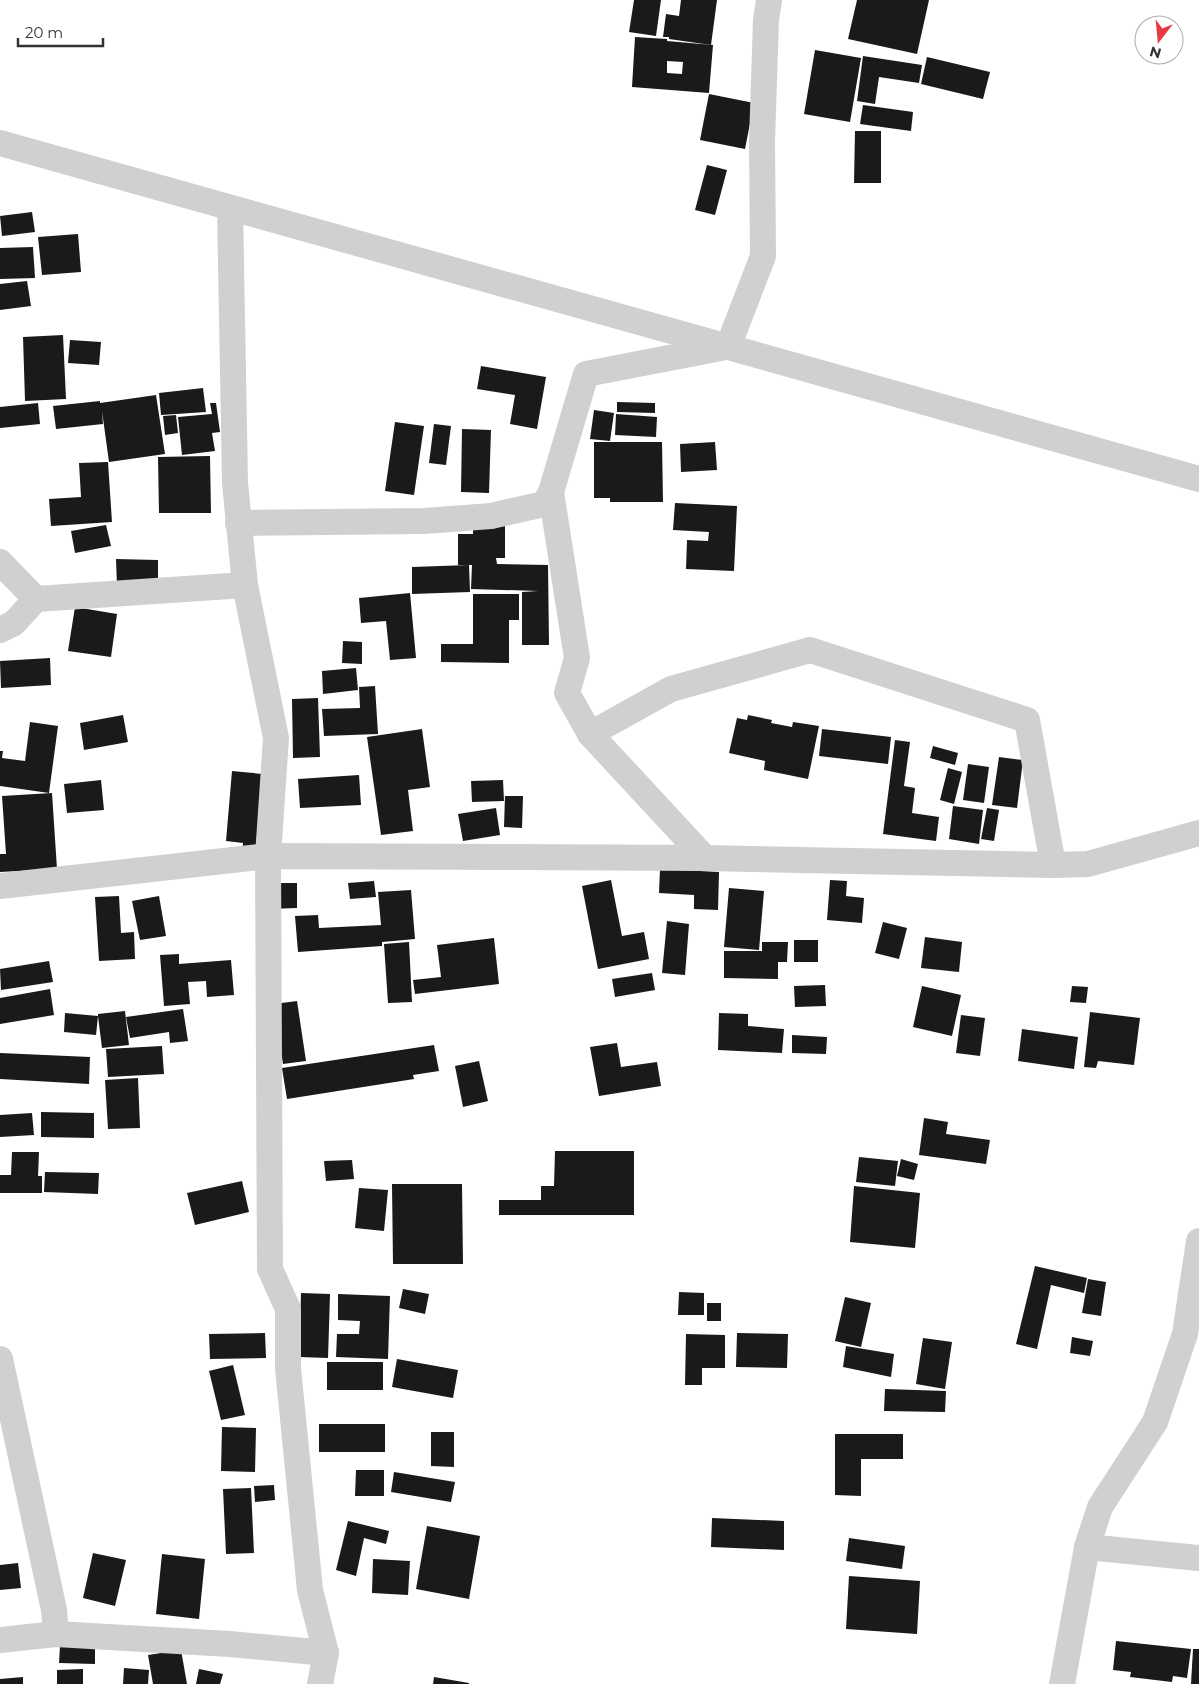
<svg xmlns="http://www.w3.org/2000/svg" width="1199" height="1684" font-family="Montserrat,sans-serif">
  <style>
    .building { fill: #1a1a1a; fill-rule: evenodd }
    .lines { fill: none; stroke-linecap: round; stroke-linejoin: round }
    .minor { stroke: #d0d0d0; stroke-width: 26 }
  </style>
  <rect width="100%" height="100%" fill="#fff"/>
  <g class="building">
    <polygon points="634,0 661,0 656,36 629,32"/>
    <polygon points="681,0 717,0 711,45 669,39 669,37 663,37 666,14 679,16"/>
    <polygon points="857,0 929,0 917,54 848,39"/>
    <path d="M 635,37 L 667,39 L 667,41 L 713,45 L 709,93 L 632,87 ZM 667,61 L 683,62 L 682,74 L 667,73 Z"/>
    <polygon points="815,50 861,58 850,122 804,114"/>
    <polygon points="863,56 922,65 919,83 879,77 875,104 857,101"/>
    <polygon points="927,57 990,72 983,99 921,84"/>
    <polygon points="709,94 754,103 745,149 700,140"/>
    <polygon points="863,105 913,112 911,131 860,124"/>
    <polygon points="855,131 881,131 881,183 854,183"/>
    <polygon points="707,165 727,170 715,215 695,210"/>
    <polygon points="32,212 35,232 2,236 0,216"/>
    <polygon points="78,234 81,272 42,275 38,237"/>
    <polygon points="33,247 35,278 0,279 0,248"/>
    <polygon points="27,281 31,306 0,310 0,284"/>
    <polygon points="63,335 66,399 25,401 23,337"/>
    <polygon points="70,340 101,342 99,365 68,363"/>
    <polygon points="481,366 546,377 537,429 510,424 515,395 477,389"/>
    <polygon points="203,388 206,412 161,415 159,393"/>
    <polygon points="156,395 165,454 109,462 102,411 103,424 56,429 53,406 100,401 100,403"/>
    <polygon points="617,402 655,403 655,413 617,412"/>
    <polygon points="38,403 40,424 0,428 0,407"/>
    <polygon points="210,403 216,403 220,432 212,433 215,451 182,455 178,417 212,414"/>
    <polygon points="594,410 614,413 610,441 590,439"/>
    <polygon points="616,414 657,417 656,437 615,435"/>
    <polygon points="176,415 178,433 165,435 163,416"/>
    <polygon points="395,422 424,426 414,495 385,491"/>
    <polygon points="434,424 451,426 446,465 429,463"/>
    <polygon points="462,429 491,430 489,493 461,492"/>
    <polygon points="594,442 662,442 663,502 610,502 610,498 594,498"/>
    <polygon points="715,442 717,470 681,472 680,444"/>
    <polygon points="210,456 211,513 159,513 158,457"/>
    <polygon points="108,462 112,522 51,526 49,499 81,497 79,463"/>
    <polygon points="675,503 737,506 734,571 686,569 687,540 708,541 709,532 673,530"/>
    <polygon points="473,522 505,522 505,558 496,558 497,564 548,565 549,645 522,645 522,592 538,591 471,589 472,565 475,565 458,565 458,534 473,534"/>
    <polygon points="106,525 111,546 75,553 71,531"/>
    <polygon points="116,559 158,560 158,586 117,586"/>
    <polygon points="469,565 470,592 412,594 412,567"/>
    <polygon points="410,593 416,658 390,660 386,621 361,623 359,598"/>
    <polygon points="473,594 519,594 519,620 509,620 509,663 441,662 441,644 473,644"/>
    <polygon points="75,607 117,614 111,657 68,651"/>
    <polygon points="343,641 362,642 362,664 342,663"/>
    <polygon points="50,658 51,685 1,688 0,661"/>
    <polygon points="356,668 358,690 323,694 322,671"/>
    <polygon points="375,686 378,734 324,736 322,709 360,708 359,687"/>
    <polygon points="318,698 320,757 293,758 292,699"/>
    <polygon points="123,715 128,742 84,750 80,723"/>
    <polygon points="748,715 772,720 771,723 792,727 793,722 819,726 808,779 764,770 765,761 729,753 737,718 747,720"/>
    <polygon points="30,722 58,726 49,793 0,786 0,751 3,751 2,758 25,761"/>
    <polygon points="422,729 430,787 408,790 413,831 381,835 367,737"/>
    <polygon points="822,729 891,737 888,764 819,756"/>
    <polygon points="895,740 910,742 904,786 915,788 912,813 939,817 936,841 883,834"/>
    <polygon points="933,746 958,753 955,765 930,758"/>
    <polygon points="999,757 1023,760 1017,808 992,805"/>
    <polygon points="968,764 989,767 984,803 963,800"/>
    <polygon points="948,768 962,772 954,804 940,800"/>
    <polygon points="232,771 263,774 255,857 242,856 243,843 226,841"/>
    <polygon points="359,775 361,805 300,808 298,779"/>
    <polygon points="101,780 104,810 67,813 64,784"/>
    <polygon points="503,780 504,801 472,802 471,781"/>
    <polygon points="52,793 57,869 0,872 0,854 6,854 2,796"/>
    <polygon points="505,796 523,796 522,828 504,827"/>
    <polygon points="953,806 983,810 979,844 949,839"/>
    <polygon points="496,808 500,835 463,841 458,814"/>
    <polygon points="987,808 999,810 994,841 981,839"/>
    <polygon points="660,869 719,872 718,910 694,909 694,895 659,893"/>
    <polygon points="611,880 622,936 644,932 649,959 598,969 582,886"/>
    <polygon points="830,880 847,881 846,896 864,898 862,923 827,920"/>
    <polygon points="374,881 376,897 350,899 348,883"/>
    <polygon points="269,883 297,883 297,908 269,909"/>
    <polygon points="729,888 764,891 759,950 724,947"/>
    <polygon points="411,890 415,939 382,942 382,946 298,952 295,916 318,915 319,928 381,925 378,892"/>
    <polygon points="119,896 121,933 134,932 135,959 99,961 95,897"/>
    <polygon points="159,896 166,936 140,940 132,901"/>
    <polygon points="667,921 689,924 685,975 662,973"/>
    <polygon points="883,922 907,928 899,959 875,953"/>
    <polygon points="925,937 962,942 959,972 921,968"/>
    <polygon points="494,938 499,984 415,994 413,980 441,977 437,945"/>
    <rect x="794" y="940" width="24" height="22"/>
    <polygon points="409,942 412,1002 388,1003 384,944"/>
    <polygon points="762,942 788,942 787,962 778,962 778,979 724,978 724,951 762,951"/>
    <polygon points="179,954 179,964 231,960 234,995 207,997 206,981 188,982 190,1004 164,1006 160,955"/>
    <polygon points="49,961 53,982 1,990 0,969"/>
    <polygon points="652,973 655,990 615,997 612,979"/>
    <polygon points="825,985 826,1006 795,1007 794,986"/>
    <polygon points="922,986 961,995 952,1036 913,1027"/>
    <polygon points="1072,986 1088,987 1086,1003 1070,1002"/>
    <polygon points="50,989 54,1015 0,1024 0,998"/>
    <polygon points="297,1001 306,1061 283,1064 274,1004"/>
    <polygon points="183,1009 188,1041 170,1043 169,1032 130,1038 126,1017"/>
    <polygon points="125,1011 129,1045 102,1048 98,1016 96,1035 64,1032 65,1013 98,1016 98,1014"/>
    <polygon points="1090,1012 1140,1018 1134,1065 1098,1061 1096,1068 1084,1067"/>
    <polygon points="719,1013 748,1014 748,1026 784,1029 782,1053 718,1050"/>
    <polygon points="961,1015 985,1018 980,1056 956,1053"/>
    <polygon points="1022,1029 1078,1037 1074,1069 1018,1061"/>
    <polygon points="792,1035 827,1037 826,1054 792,1053"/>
    <polygon points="617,1043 621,1067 657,1062 661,1086 599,1096 590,1047"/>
    <polygon points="434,1045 439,1071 413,1075 414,1079 287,1099 282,1068"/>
    <polygon points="162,1046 164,1074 108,1077 106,1049"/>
    <polygon points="0,1053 90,1057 89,1084 0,1079"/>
    <polygon points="479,1061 488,1101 463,1107 455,1066"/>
    <polygon points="138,1078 140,1128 108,1129 105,1080"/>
    <polygon points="41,1112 94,1113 94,1138 41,1137"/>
    <polygon points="32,1113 34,1135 0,1137 0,1115"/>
    <polygon points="924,1118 948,1122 946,1134 990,1140 986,1164 919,1155"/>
    <polygon points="555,1151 634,1151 634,1215 499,1215 499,1200 541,1200 541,1186 554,1186"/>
    <polygon points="12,1152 39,1152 38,1176 42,1176 42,1193 0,1193 0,1175 11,1175"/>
    <polygon points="859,1157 898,1161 895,1186 856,1182"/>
    <polygon points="901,1159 918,1164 914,1180 897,1176"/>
    <polygon points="352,1160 354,1179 326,1181 324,1161"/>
    <polygon points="45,1172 99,1173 98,1194 44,1192"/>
    <polygon points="242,1181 249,1212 195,1225 187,1193"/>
    <polygon points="392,1184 462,1184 463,1264 393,1264"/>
    <polygon points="854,1186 920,1193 915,1248 850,1242"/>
    <polygon points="359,1188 388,1190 384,1231 355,1228"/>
    <polygon points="1035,1266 1087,1278 1084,1293 1051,1285 1037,1349 1016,1344"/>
    <polygon points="1088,1279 1106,1282 1101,1316 1082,1313"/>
    <polygon points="403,1289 429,1294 425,1314 399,1308"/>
    <polygon points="679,1292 704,1293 704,1315 678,1315"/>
    <polygon points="301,1293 330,1294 328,1358 299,1357"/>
    <polygon points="338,1294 390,1296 388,1359 336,1357 337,1334 359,1334 360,1321 338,1320"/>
    <polygon points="845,1297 871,1303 861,1347 835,1341"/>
    <rect x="707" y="1303" width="14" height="18"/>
    <polygon points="265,1333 266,1358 210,1359 209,1334"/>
    <polygon points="737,1333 788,1334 787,1368 736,1367"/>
    <polygon points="686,1334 725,1335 725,1368 702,1368 702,1385 685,1385"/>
    <polygon points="1072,1337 1093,1341 1090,1356 1070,1353"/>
    <polygon points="923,1338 952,1342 945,1389 916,1384"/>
    <polygon points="846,1346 894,1354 891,1377 843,1367"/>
    <polygon points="397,1359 458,1370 453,1398 392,1387"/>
    <rect x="327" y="1362" width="56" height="28"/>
    <polygon points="233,1365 245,1415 221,1420 209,1371"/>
    <polygon points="885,1389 946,1391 945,1412 884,1411"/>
    <rect x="319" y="1424" width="66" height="28"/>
    <polygon points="222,1427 256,1428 255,1472 221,1471"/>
    <polygon points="431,1432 454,1432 454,1467 431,1466"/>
    <polygon points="835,1434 903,1434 903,1459 861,1459 861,1496 835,1495"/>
    <polygon points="356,1470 384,1470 384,1496 355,1496"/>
    <polygon points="394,1472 455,1482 451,1502 391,1492"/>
    <polygon points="274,1485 275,1500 255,1502 254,1486"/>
    <polygon points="251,1488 254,1553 226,1554 223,1489"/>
    <polygon points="712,1518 784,1521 784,1550 711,1547"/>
    <polygon points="348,1521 389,1531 386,1544 364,1538 356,1576 336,1570"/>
    <polygon points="427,1526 480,1536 469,1599 416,1589"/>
    <polygon points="849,1538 905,1546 902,1569 846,1561"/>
    <polygon points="93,1553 126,1560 115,1606 83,1598"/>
    <polygon points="162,1554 205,1559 199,1619 156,1614"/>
    <polygon points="373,1559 410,1561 408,1595 372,1593"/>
    <polygon points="18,1563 21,1588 0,1590 0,1565"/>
    <polygon points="849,1576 920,1581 917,1634 846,1629"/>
    <polygon points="1116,1641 1191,1649 1187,1678 1173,1676 1172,1682 1130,1677 1131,1672 1113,1670"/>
    <polygon points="60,1646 95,1647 95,1664 59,1663"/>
    <polygon points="1193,1649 1199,1649 1199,1684 1191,1684"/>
    <polygon points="181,1650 187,1684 153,1684 148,1655"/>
    <polygon points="124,1668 149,1670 148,1684 123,1684"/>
    <polygon points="83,1669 83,1684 57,1684 57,1670"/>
    <polygon points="199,1669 223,1674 220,1684 196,1684"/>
    <polygon points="23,1677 23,1684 0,1684 0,1679"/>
    <polygon points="434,1677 469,1683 469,1684 433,1684"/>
  </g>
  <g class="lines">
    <g class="minor">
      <polyline points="0,143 1199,479"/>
      <polyline points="230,208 235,483 245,585 276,738 268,856 270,1269 288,1309 288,1368 310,1590 326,1653 320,1684"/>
      <polyline points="728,347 763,256 762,141 766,20 769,0"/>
      <polyline points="551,492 577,658 567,693 590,734"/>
      <polyline points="238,523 424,521 491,516 544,504 551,492 586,374 721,348"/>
      <polyline points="0,562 36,599"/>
      <polyline points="0,630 14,623 36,599 245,585"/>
      <polyline points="705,858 590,734 671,689 810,650 1027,720 1053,865"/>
      <polyline points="0,886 268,856 705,858 1053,865 1088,864 1199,833"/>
      <polyline points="0,1359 54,1610 56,1634"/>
      <polyline points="1087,1547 1199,1558"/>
      <polyline points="0,1640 56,1634 230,1644 326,1653"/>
      <polyline points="1062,1684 1087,1547 1100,1507 1155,1422 1185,1334 1199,1241"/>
    </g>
  </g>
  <g transform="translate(1159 40) rotate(196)"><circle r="24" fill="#ffffff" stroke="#adadad"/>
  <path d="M0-4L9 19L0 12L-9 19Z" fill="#e63946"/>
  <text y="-8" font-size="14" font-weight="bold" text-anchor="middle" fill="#333333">N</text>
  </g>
  <path d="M18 38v8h85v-8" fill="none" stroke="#333333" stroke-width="2.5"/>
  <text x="25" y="38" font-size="15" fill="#333333" stroke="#ffffff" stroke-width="4" paint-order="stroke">20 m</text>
</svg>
